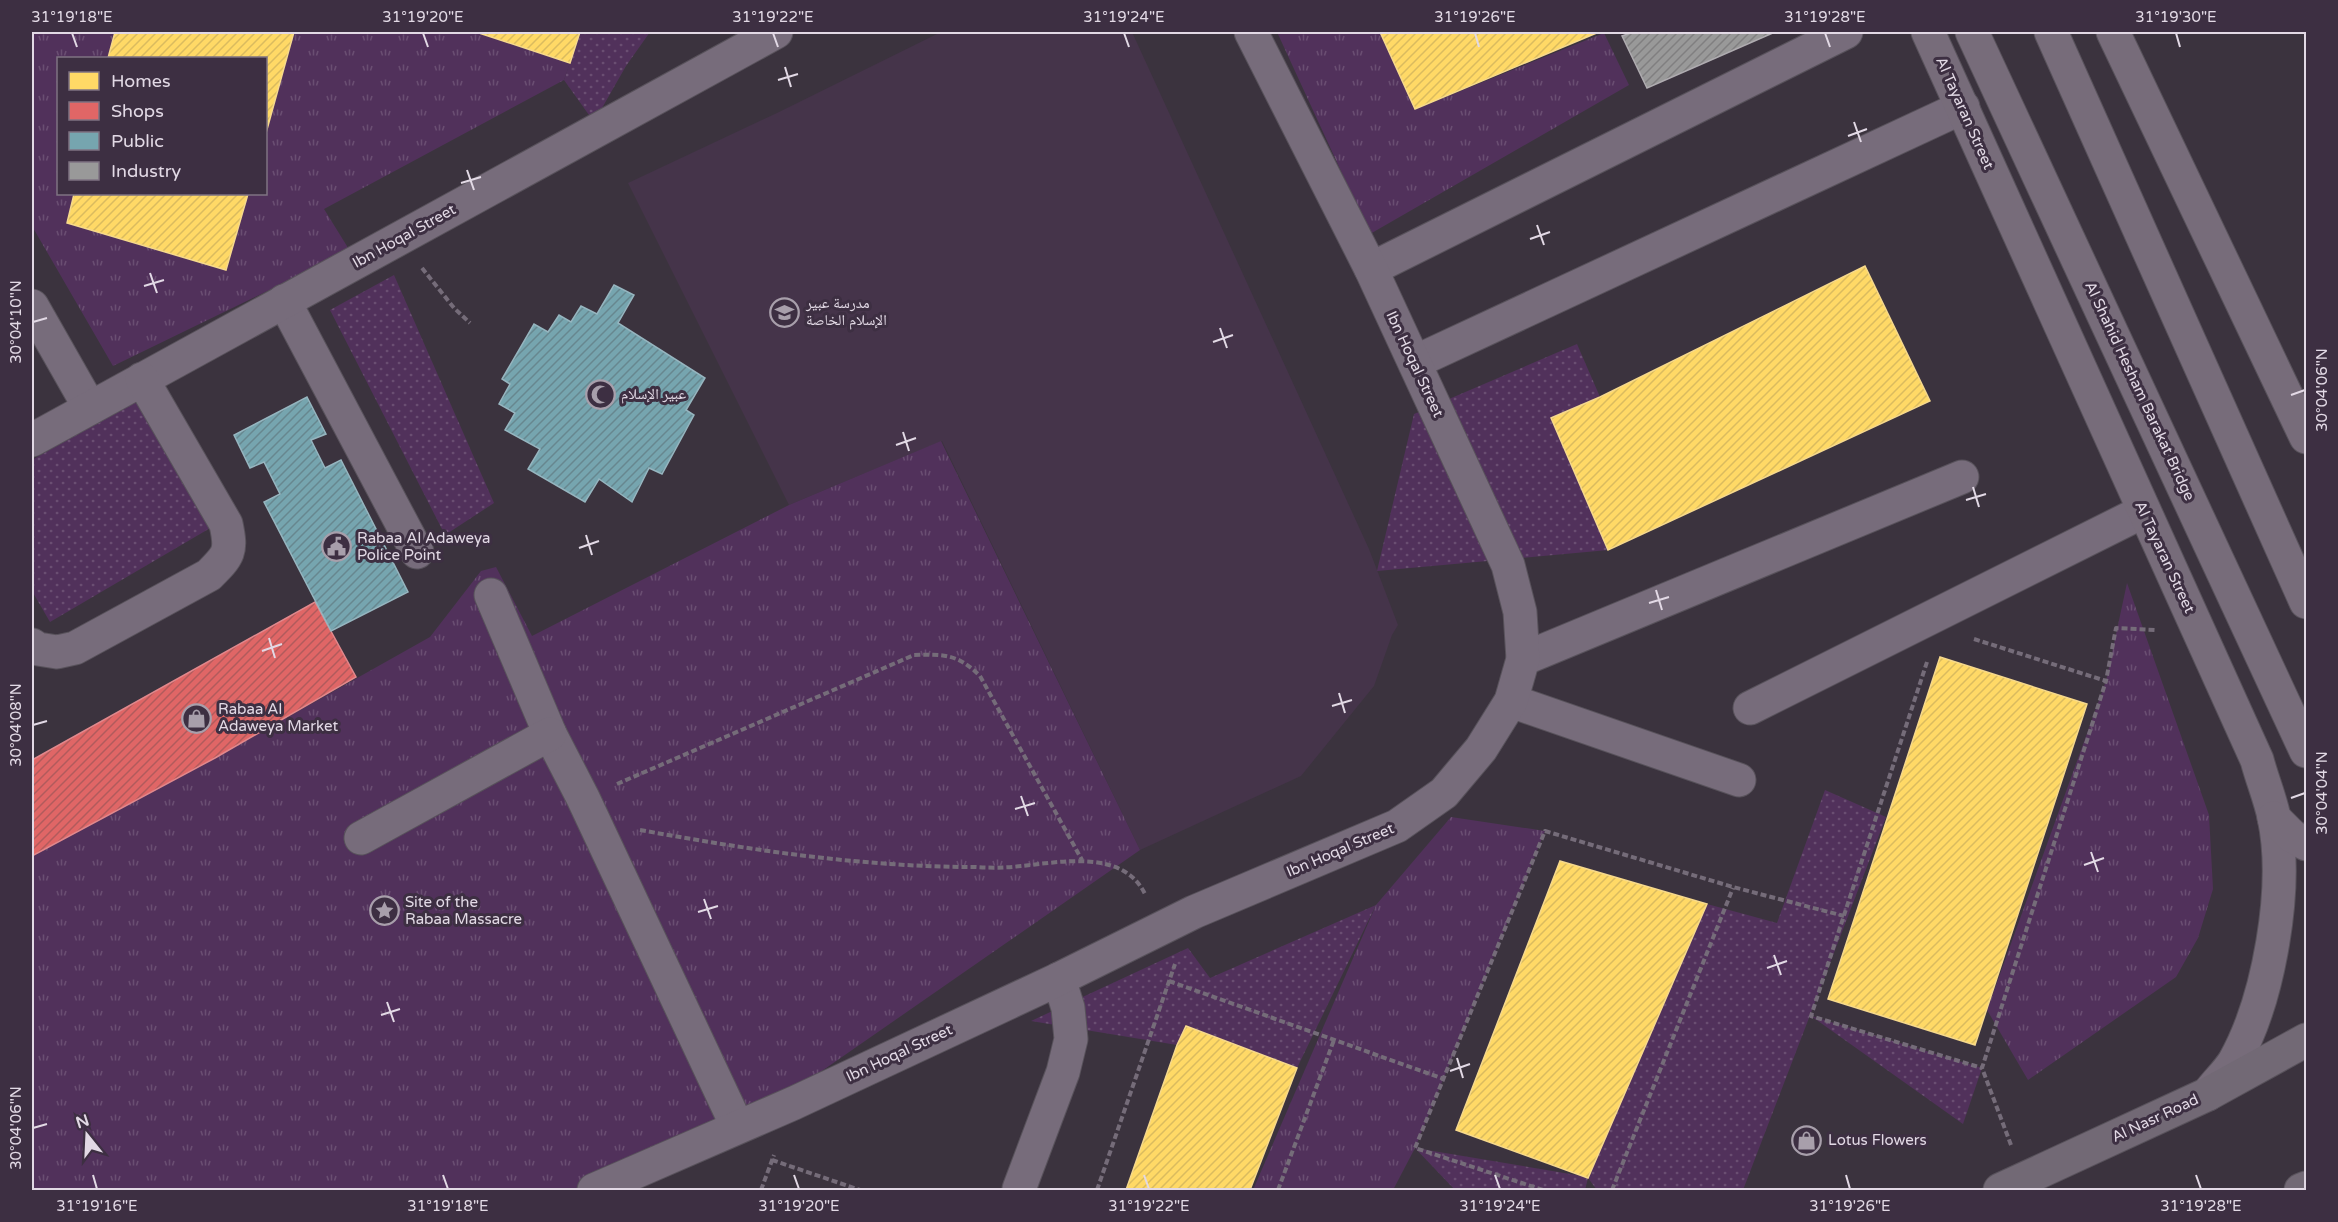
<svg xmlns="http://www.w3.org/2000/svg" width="2338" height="1222" font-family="'Varela Round','Noto Naskh Arabic',sans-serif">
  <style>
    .built { fill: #45344a }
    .grass { fill: url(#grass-dots) }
    .park { fill: url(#park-tufts) }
    .homes { fill: url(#homes-hatch); stroke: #f6d98c; stroke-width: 1.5 }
    .shops { fill: url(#shops-hatch); stroke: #e1888c; stroke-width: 1.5 }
    .public { fill: url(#public-hatch); stroke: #96b5bf; stroke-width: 1.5 }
    .industry { fill: url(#industry-hatch); stroke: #afacb0; stroke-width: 1.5 }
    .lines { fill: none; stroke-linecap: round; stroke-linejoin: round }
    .minor-casing { stroke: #58525b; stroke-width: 35 }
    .major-casing { stroke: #58525b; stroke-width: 35 }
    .highway-casing { stroke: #58525b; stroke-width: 35 }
    .path { stroke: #756c79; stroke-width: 4; stroke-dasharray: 6 3; stroke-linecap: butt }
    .minor { stroke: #776c7b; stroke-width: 33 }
    .major { stroke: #776c7a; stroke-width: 33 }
    .highway { stroke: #726975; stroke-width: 33 }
    .ticks { fill: none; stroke: #e2d9e5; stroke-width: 2 }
    .labels { text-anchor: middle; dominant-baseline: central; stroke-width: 6; stroke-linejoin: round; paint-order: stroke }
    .street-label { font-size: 15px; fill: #e2d9e5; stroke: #3d2f42 }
    .poi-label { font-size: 15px; fill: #e2d9e5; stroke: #3d2f42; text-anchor: start }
    .neatline { fill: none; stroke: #e2d9e5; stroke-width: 2 }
    .ticks-label { font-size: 15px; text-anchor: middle; fill: #e2d9e5 }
  </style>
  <defs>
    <pattern id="grass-dots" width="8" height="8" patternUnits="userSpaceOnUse" patternTransform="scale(1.5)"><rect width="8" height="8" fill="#51315b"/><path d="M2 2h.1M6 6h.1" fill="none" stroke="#6a4e72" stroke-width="1.8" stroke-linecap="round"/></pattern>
    <pattern id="park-tufts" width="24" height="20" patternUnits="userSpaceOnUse" patternTransform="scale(1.5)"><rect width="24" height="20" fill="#51315b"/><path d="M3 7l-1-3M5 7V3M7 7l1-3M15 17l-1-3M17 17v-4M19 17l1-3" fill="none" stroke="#6a4e72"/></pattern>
    <pattern id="homes-hatch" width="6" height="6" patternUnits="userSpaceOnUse" patternTransform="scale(1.5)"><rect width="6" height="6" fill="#ffd966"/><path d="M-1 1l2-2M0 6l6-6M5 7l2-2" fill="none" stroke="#dabb5f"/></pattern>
    <pattern id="shops-hatch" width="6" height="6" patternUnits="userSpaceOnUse" patternTransform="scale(1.5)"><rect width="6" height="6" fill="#e06666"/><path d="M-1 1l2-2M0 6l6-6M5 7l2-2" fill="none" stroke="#b15b5c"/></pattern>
    <pattern id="public-hatch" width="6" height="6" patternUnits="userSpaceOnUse" patternTransform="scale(1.5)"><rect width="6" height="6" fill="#76a5af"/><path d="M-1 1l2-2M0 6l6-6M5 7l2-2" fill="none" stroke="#67878f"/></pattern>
    <pattern id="industry-hatch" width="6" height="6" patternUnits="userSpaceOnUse" patternTransform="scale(1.5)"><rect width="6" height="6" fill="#999"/><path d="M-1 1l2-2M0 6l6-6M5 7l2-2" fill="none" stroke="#807f80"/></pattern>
  </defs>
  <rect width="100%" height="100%" fill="#3b333e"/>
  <polygon class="built" points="941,32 1132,32 1369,549 1398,625 1392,635 1374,686 1301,776 1140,850 942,441 789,505 628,183 777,113"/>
  <g class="grass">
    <polygon points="580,32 650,32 626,66 594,122 564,80"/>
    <polygon points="394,275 494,503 445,535 330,310"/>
    <polygon points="1577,344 1600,397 1551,419 1608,550 1377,571 1414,414"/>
    <polygon points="136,399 212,527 50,622 32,591 32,460"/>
    <polygon points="1825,790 1886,817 1743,1190 1597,1190 1588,1178 1585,1190 1455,1190 1415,1148 1588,1177 1707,904 1777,923"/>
    <polygon points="1376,905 1297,1068 1186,1026 1177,1045 1031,1021 1188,948 1210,978"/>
    <polygon points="1811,1016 1982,1068 1963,1124"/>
  </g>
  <g class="park">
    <polygon points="32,32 115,32 108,58 58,58 58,194 74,194 67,223 226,270 248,194 266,194 266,133 294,32 476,32 570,63 564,80 324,209 350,251 113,366 32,226"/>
    <polygon points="1277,32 1380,32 1416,109 1604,33 1629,85 1370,234"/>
    <polygon points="941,441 1140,850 734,1132 619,1190 32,1190 32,856 215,758 430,637 481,571 496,567 532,636 789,505"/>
    <polygon points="2127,583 2209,815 2213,889 2198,938 2176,977 2028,1080 1987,1010 2106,681"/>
    <polygon points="1451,817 1545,831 1415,1148 1393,1190 1253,1190 1376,905"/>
  </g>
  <g class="homes">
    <polygon points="115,32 294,32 266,133 266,58 108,58"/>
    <polygon points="476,32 580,32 570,63"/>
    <polygon points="1380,32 1599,32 1415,109"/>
    <polygon points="74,194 248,194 226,270 67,223"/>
    <polygon points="1865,266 1930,401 1608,550 1551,418 1600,397"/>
    <polygon points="1940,657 2087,704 1975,1045 1828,999"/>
    <polygon points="1560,861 1707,904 1588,1178 1456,1130"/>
    <polygon points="1186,1026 1297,1068 1250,1190 1126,1190 1177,1045"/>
  </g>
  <polygon class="shops" points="315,602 356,677 215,758 32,856 32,760"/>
  <g class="public">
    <polygon points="614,285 634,295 618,323 705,378 686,410 694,415 662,474 649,468 632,502 599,479 585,502 528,469 540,449 505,430 515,413 499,404 510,384 502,379 534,324 548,332 559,315 571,322 581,306 597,314"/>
    <polygon points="307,397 326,434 311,440 325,468 341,460 408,592 331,631 264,502 280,494 264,462 250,468 234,435"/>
  </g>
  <polygon class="industry" points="1633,32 1775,32 1647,88 1622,36"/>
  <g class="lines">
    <defs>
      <g id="minor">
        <polyline points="1371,269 1846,32"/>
        <polyline points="284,301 417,552"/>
        <polyline points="32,306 90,408"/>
        <polyline points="1415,362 1963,107"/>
        <polyline points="32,440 776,32"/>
        <polyline points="491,595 550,734 583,798 737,1126"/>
        <path d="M 32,645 L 38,649 L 57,652 L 75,648 L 209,575 C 229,555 232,552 226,524 L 142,379"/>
        <polyline points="1523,659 1962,477"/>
        <polyline points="1511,701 1739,780"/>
        <polyline points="1750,708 2144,511"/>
        <polyline points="361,838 550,734"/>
        <polyline points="1019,1189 1063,1072 1071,1039 1068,1008 1059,979"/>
        <polyline points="594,1190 794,1103 1059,979 1194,912 1397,826 1444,793 1481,749 1511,701 1523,659 1520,612 1508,565 1371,269 1251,32"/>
      </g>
      <g id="major">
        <path d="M 1928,32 L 2257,760 C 2262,779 2270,798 2274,817 C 2289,887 2269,1000 2234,1062 C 2227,1073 2216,1083 2208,1094"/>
        <polyline points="1972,32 2306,751"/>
        <polyline points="2051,32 2306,602"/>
        <polyline points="2113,32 2306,437"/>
        <polyline points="2274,818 2292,836 2306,844"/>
      </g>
      <g id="highway">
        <polyline points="2000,1190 2208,1094 2306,1040"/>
        <polyline points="2301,1190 2306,1188"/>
      </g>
    </defs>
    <use href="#minor" class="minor-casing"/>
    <use href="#major" class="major-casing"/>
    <use href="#highway" class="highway-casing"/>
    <g class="path">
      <polyline points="422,268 454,308 470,323"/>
      <polyline points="1974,639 2106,681 2116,628 2155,630"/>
      <polyline points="1927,662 1811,1016 1982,1068"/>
      <path d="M 617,784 L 914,655 C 944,654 958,654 980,676 L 1082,860"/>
      <path d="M 640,830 C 751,850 862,867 975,867 C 990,868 1005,868 1021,866 C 1061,862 1123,849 1145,894"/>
      <polyline points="1169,981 1444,1079"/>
      <polyline points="2011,1145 1982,1068 2106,681"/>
      <polyline points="772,1160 860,1190"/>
      <polyline points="761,1190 774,1155"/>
      <polyline points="1097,1190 1175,964"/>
      <polyline points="1278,1190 1334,1040"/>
      <polyline points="1543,1190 1415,1148 1545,831 1733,887 1844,916"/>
      <polyline points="1612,1190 1733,888"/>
    </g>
    <use href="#minor" class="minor"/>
    <use href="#major" class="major"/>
    <use href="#highway" class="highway"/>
  </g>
  <path class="ticks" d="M 72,33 L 77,47M 423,33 L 428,47M 773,33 L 778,47M 1124,33 L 1129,47M 1475,33 L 1479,47M 1825,33 L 1830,47M 2176,33 L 2180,47M 785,67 L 791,87M 778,80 L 798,74M 1854,122 L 1861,142M 1848,136 L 1867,129M 467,170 L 474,190M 461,183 L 481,177M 1537,225 L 1544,245M 1530,239 L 1550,232M 150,273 L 157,293M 144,286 L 164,280M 33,322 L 47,318M 1220,328 L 1227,348M 1213,342 L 1233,335M 2291,395 L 2305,390M 903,432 L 909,451M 896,445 L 916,438M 1973,487 L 1979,507M 1966,500 L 1986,494M 586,535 L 592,555M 579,548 L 599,541M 1656,590 L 1662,610M 1649,603 L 1669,597M 269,638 L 275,658M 262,651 L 282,644M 1339,693 L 1345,713M 1332,706 L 1352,700M 33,725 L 47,721M 1021,796 L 1028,816M 2291,798 L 2305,793M 1015,809 L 1035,803M 2091,852 L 2098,872M 2084,865 L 2104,858M 704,899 L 711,919M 698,912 L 718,906M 1774,955 L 1781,975M 1767,968 L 1787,961M 387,1002 L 394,1022M 381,1015 L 400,1009M 1457,1058 L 1463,1078M 1450,1071 L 1470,1064M 33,1128 L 47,1124M 93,1175 L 97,1189M 443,1175 L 448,1189M 794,1175 L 799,1189M 1144,1175 L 1149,1189M 1495,1175 L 1500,1189M 1846,1175 L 1850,1189M 2196,1175 L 2201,1189"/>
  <defs>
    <symbol id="school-ring" viewBox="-11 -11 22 22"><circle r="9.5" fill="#3d2f42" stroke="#a89fab" stroke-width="1.5"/><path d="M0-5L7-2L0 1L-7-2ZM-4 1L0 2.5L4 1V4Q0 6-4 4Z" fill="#a89fab"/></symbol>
    <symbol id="mosque-ring" viewBox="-11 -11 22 22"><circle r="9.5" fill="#3d2f42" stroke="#a89fab" stroke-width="1.5"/><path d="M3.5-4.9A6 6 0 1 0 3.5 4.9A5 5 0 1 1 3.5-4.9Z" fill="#a89fab"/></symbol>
    <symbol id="civic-ring" viewBox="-11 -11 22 22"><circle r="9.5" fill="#3d2f42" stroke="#a89fab" stroke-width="1.5"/><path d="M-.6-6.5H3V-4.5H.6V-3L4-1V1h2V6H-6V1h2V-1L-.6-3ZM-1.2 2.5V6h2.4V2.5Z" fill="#a89fab"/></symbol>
    <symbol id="shop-ring" viewBox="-11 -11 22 22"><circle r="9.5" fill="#3d2f42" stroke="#a89fab" stroke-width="1.5"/><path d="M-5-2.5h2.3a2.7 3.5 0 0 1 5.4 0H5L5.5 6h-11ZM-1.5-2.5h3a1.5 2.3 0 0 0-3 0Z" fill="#a89fab"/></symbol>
    <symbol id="sight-ring" viewBox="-11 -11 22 22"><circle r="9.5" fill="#3d2f42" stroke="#a89fab" stroke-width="1.5"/><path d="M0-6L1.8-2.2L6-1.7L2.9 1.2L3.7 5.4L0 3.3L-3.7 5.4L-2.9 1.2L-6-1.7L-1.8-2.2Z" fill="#a89fab"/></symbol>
  </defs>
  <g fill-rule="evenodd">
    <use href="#school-ring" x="768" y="296" width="33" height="33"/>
    <use href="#mosque-ring" x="584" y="378" width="33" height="33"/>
    <use href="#civic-ring" x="320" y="530" width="33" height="33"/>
    <use href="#shop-ring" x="180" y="702" width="33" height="33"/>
    <use href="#sight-ring" x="368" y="894" width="33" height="33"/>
    <use href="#shop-ring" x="1790" y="1124" width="33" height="33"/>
  </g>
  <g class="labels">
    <g class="street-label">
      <text transform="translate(1965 113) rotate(66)">Al Tayaran Street</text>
      <text transform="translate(404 236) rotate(-29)">Ibn Hoqal Street</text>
      <text transform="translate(1415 364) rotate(65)">Ibn Hoqal Street</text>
      <text transform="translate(2140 391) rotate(65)">Al Shahid Hesham Barakat Bridge</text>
      <text transform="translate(2165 557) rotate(65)">Al Tayaran Street</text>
      <text transform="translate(1340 850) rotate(-23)">Ibn Hoqal Street</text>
      <text transform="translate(899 1053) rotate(-25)">Ibn Hoqal Street</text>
      <text transform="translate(2155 1118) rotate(-25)">Al Nasr Road</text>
    </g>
    <g class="poi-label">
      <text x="806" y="303">مدرسة عبير<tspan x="806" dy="17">الإسلام الخاصة</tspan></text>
      <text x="621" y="394">عبير الإسلام</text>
      <text x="357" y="538">Rabaa Al Adaweya<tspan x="357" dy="17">Police Point</tspan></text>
      <text x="218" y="709">Rabaa Al<tspan x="218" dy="17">Adaweya Market</tspan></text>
      <text x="405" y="902">Site of the<tspan x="405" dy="17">Rabaa Massacre</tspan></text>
      <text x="1828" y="1140">Lotus Flowers</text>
    </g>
  </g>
  <rect width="2338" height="1222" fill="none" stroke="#3d2f42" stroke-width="66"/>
  <rect x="57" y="57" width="210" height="138" fill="#3d2f42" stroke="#7f7383" stroke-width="1.5"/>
  <rect x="69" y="72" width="30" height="18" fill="#ffd966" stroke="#7f7383" stroke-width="1.5"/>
  <text x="111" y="87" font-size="18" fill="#e2d9e5">Homes</text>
  <rect x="69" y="102" width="30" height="18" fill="#e06666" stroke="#7f7383" stroke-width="1.5"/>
  <text x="111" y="117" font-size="18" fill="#e2d9e5">Shops</text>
  <rect x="69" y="132" width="30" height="18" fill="#76a5af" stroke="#7f7383" stroke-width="1.5"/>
  <text x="111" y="147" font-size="18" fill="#e2d9e5">Public</text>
  <rect x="69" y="162" width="30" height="18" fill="#999999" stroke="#7f7383" stroke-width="1.5"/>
  <text x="111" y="177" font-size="18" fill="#e2d9e5">Industry</text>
  <g transform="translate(87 1135) rotate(342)" stroke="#3d2f42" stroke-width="4.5" paint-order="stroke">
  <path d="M0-4.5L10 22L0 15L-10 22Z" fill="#e2d9e5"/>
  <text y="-9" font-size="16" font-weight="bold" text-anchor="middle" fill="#e2d9e5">N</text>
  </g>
  <rect x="33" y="33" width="2272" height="1156" class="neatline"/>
  <g class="ticks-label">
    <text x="72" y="22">31°19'18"E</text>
    <text x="423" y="22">31°19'20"E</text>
    <text x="773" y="22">31°19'22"E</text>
    <text x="1124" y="22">31°19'24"E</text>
    <text x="1475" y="22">31°19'26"E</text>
    <text x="1825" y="22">31°19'28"E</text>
    <text x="2176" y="22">31°19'30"E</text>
    <text transform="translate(16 322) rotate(-90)" y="5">30°04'10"N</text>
    <text transform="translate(2322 390) rotate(-90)" y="5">30°04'06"N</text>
    <text transform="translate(16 725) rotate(-90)" y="5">30°04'08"N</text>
    <text transform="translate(2322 793) rotate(-90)" y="5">30°04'04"N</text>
    <text transform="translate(16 1128) rotate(-90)" y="5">30°04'06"N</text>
    <text x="97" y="1211">31°19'16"E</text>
    <text x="448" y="1211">31°19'18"E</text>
    <text x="799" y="1211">31°19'20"E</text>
    <text x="1149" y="1211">31°19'22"E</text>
    <text x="1500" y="1211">31°19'24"E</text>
    <text x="1850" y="1211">31°19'26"E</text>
    <text x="2201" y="1211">31°19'28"E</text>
  </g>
</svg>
